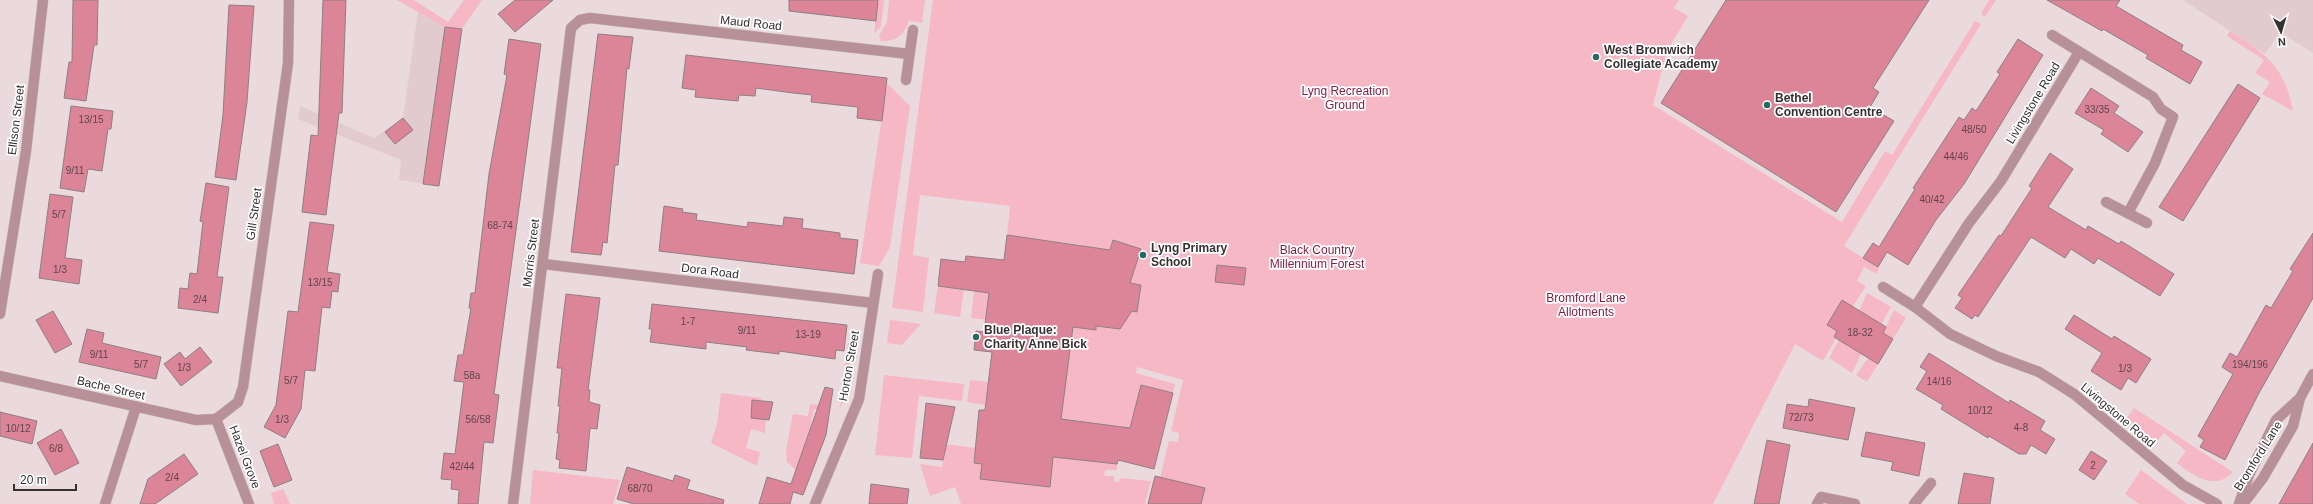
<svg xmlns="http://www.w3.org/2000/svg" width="2313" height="504" font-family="Arial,sans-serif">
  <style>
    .built { fill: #e2cbcf }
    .green { fill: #f6b8c5; fill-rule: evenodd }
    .building { fill: #dc8599; stroke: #8e7f82 }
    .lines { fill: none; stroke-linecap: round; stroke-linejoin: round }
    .minor-casing { stroke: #c6b8bb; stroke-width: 11 }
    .minor { stroke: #b79098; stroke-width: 10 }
    .poi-dot { fill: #226b63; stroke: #fff; stroke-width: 1.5 }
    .labels { text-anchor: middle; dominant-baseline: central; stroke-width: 3.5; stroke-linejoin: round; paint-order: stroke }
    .number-label { font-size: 10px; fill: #60454b }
    .street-label { font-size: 12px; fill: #363031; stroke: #fff }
    .poi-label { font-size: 12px; font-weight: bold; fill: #363031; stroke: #fff; text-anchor: start }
    .park-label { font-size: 12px; fill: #851e42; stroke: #fff }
  </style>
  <rect width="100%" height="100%" fill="#eadadd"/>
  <g class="built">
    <polygon points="2183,0 2313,0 2313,53 2280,32 2265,54"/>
    <polygon points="418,11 445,26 462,29 439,186 399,180 401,160 298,119 300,106 374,138 403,118"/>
  </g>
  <g class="green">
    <polygon points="397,0 414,0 448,22 464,0 482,0 462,29 445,27"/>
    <polygon points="878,0 884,0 881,26 874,34"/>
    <path d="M 889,0 L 925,0 L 922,23 L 909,21 C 904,35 896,42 881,41 L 879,36 L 887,22 Z"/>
    <path d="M 933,0 L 1679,0 L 1674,8 L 1688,16 L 1667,51 L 1653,105 L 1842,222 L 1885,151 L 1892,155 L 1975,21 L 1981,24 L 1844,246 L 1879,268 L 1877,274 L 1864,267 L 1857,281 L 1866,286 L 1837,331 L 1836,338 L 1823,361 L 1795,344 L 1713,504 L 1201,504 L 1160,478 L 1169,441 L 1178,442 L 1179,433 L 1171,431 L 1183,380 L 1137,367 L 1136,373 L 1175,384 L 1173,393 L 1141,385 L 1122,461 L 1118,461 L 1122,427 L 1061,419 L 1076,304 L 1137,312 L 1141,285 L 1118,281 L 1080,270 L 1083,245 L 1007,235 L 1010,206 L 920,195 L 913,255 L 929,258 L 923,312 L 892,308 ZM 1114,240 L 1141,249 L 1139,255 L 1111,247 ZM 1217,265 L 1246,268 L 1215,281 Z"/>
    <polygon points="1989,0 1996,0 1985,17 1981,14"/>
    <path d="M 2230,31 C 2267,55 2284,65 2293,111 L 2262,94 L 2270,82 L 2255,73 L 2264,60 L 2227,36 Z"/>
    <polygon points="887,83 910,106 890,247 879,266 860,263"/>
    <polygon points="938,286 964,289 960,317 934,313"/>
    <polygon points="974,291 989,293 989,320 971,318"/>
    <polygon points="1867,293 1891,307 1881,325 1859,311"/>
    <polygon points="1894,310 1906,318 1893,339 1883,333"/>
    <polygon points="890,320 921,324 902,345 887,343"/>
    <polygon points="1839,340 1855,341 1851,348 1861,354 1852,373 1829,358"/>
    <polygon points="848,343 854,343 843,403 840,408"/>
    <polygon points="1868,358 1878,364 1867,382 1856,375"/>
    <polygon points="884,375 964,384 962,401 919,396 912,458 875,455"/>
    <polygon points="970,380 988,382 985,405 967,402"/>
    <polygon points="721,393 761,398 761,400 752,400 751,417 766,419 765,433 751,429 746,448 760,452 757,466 711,443 717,424"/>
    <polygon points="810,404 830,407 830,411 814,409 800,474 787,462 786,450 793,414 808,416"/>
    <path d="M 2134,408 L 2233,472 C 2215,492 2192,475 2177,463 L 2186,451 L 2164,433 L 2154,445 L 2127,418 Z"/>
    <polygon points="945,444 976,448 974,463 982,464 980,479 1050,481 1053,457 1117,464 1117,470 1105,470 1104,476 1114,476 1114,481 1119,482 1120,478 1151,481 1145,504 961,504 955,487 930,496 920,464 942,467"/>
    <polygon points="533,470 620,480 613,504 530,504"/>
    <polygon points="2141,470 2187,504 2139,504 2125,494"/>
    <polygon points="283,489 290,504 274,504 271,493"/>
  </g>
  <g class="building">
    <polygon points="73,0 98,0 97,45 94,45 86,101 64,98 69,62 72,62"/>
    <polygon points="323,0 346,0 342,113 339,113 326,215 302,212 311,135 318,136"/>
    <polygon points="515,0 553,0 515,32 498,14"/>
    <polygon points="789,0 878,0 876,21 789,11"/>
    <polygon points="1726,0 1929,0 1873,88 1879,92 1870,107 1894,121 1836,212 1661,103"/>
    <polygon points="2047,0 2120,0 2116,6 2183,45 2181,50 2202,62 2190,84 2146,58 2148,55 2103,29 2102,31"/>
    <polygon points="229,5 254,6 247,102 236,180 215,177 223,115"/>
    <polygon points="445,27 462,29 439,186 423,184"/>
    <polygon points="598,34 633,37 629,69 627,68 618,165 615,165 607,243 603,242 601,255 571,252"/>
    <polygon points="509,39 541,44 494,394 499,395 493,443 484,442 478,504 458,504 459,490 451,489 452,480 441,479 444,453 455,454 464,382 454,381 458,355 463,355 471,308 469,308 471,293 475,293 489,174 507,75 504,74"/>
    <polygon points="2018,39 2043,55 1964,184 1936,220 1908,265 1887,252 1878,267 1863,258 1873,243 1879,247 1915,189 1913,188 1959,117 1964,120 1972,108 1976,111 2000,74 1997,72"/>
    <polygon points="686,55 887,78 882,121 857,118 858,107 811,102 812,95 793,93 756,88 755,96 739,95 738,101 695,97 696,90 682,88"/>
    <polygon points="2238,84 2260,98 2183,221 2159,207"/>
    <polygon points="2091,88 2119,106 2114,113 2143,132 2128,152 2101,134 2104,130 2075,113"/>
    <polygon points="71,106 113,111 111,129 108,129 102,171 88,169 84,192 60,188"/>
    <polygon points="403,118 413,130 395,144 385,132"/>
    <polygon points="2050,153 2073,169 2048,207 2086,230 2088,226 2119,244 2121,241 2174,274 2160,296 2098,258 2094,264 2071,249 2065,258 2031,237 1978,317 1975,315 1972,319 1955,308 1962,298 1958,295 1999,235 2001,236 2032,188 2029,186"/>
    <polygon points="206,183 229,187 217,277 223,277 218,313 178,308 180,288 188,289 190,273 197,274 203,222 200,221"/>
    <polygon points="50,194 73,197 65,258 82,260 79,284 39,278"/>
    <polygon points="664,206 683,209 682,212 697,214 696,220 747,227 748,222 783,226 784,217 803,219 802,228 840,233 840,238 858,240 854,274 659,251"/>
    <polygon points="310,222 334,225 327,272 340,274 338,292 332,291 330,308 322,307 315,371 305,370 301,409 285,438 264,427 276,405 288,311 298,312"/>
    <polygon points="2313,233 2313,298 2259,393 2225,460 2200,447 2204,440 2198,436 2233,374 2222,367 2230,353 2237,357 2266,305 2271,308 2293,271 2290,269"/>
    <polygon points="1007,235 1110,250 1113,240 1141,249 1130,283 1141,285 1137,312 1132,311 1120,329 1096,326 1096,330 1073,327 1061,419 1130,428 1141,385 1173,393 1154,469 1118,460 1117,464 1053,457 1050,487 980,479 982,464 974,463 979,410 985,410 992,352 974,350 976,331 984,332 989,293 938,286 941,259 965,262 966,256 1004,260"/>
    <polygon points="1217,265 1246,268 1244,285 1215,282"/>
    <polygon points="566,294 600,298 588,390 590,390 589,402 600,405 597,429 590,428 586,471 559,468 560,460 556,459 559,433 557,433 560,406 558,406 562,368 557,368"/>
    <polygon points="1842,300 1886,327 1883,333 1893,339 1878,364 1834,337 1837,331 1827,325"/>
    <polygon points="652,304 847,325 844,351 836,350 835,359 779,351 779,354 746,350 747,347 706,342 706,349 650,342 652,329 649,329"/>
    <polygon points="53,311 72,344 55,353 36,320"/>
    <polygon points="2074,315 2112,339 2114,336 2151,359 2136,383 2128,378 2121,390 2091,371 2102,353 2065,329"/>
    <polygon points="87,329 104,333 102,343 161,357 156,379 79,362"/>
    <polygon points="200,347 212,362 181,386 164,364 180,352 185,359"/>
    <polygon points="1929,353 2009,403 2010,400 2045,421 2040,430 2055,439 2046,454 2031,445 2026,454 2019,454 1989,436 1988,438 1941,409 1943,405 1916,389 1927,371 1920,367"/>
    <polygon points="825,387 833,389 826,435 803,495 793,492 790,504 759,504 767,477 791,484"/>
    <polygon points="1809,399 1855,408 1848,440 1783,428 1787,404 1808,407"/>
    <polygon points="752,400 773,402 769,420 751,418"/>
    <polygon points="926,403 955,407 943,460 920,458"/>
    <polygon points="0,412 37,421 32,444 0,436"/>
    <polygon points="61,429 79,463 55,475 37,443"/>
    <polygon points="1866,432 1925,443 1919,476 1891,470 1893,462 1861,456"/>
    <polygon points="1767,440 1790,445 1779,504 1754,504"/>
    <polygon points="2313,443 2313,504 2279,504"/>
    <polygon points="278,444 292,480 274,487 260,451"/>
    <polygon points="2091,451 2107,461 2094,480 2079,470"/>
    <polygon points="184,454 198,474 155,504 140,504 148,479"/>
    <polygon points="627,467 673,481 675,475 690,480 687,489 724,500 723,504 634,504 617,499"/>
    <polygon points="1964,473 1994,478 1990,504 1958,504"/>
    <polygon points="1155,476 1205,488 1201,504 1148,504"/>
    <polygon points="871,484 909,489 907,504 869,504"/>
  </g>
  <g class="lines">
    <defs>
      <g id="minor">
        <polyline points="2052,35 2153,97 2161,109 2173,117 2155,163 2128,213"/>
        <polyline points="906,80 913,30"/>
        <polyline points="2106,202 2147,223"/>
        <polyline points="543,264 873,303"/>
        <polyline points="1883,287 1915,307 1950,334 1996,356 2039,372 2074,394 2183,485 2217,504"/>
        <polyline points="1915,307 1969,223 2001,181 2079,52"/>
        <polyline points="0,314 26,151 43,0"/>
        <polyline points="0,376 196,420 216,419"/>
        <polyline points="216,419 238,402 243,387 288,63 289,0"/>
        <polyline points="216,419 249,504"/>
        <polyline points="105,504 136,407"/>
        <polyline points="513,504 571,28 580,20 590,18 909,54"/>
        <polyline points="815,504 859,399 878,274"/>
        <polyline points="1817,504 1821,497 1855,504"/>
        <polyline points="1914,504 1931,483"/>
        <polyline points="2239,504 2249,475 2276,420 2300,398"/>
        <polyline points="2243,504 2263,478 2293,426 2300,398 2313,374"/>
      </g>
    </defs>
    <use href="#minor" class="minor-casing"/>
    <use href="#minor" class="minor"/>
  </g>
  <g class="poi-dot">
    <circle cx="1596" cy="57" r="4"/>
    <circle cx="1767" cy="105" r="4"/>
    <circle cx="1143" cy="255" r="4"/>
    <circle cx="976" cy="337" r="4"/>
  </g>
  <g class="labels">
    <g class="number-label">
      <text x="2097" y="109">33/35</text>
      <text x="91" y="119">13/15</text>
      <text x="1974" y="129">48/50</text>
      <text x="1956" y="156">44/46</text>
      <text x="75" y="170">9/11</text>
      <text x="1932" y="199">40/42</text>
      <text x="59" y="214">5/7</text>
      <text x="500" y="225">68-74</text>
      <text x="60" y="269">1/3</text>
      <text x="320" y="282">13/15</text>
      <text x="200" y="299">2/4</text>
      <text x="688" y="321">1-7</text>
      <text x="747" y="330">9/11</text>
      <text x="1860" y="332">18-32</text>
      <text x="808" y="334">13-19</text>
      <text x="99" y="354">9/11</text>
      <text x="141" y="364">5/7</text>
      <text x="2250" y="364">194/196</text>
      <text x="184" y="367">1/3</text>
      <text x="2125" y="368">1/3</text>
      <text x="472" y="375">58a</text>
      <text x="291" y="380">5/7</text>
      <text x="1939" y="381">14/16</text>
      <text x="1980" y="410">10/12</text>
      <text x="1801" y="417">72/73</text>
      <text x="282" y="419">1/3</text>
      <text x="478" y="419">56/58</text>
      <text x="2021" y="427">4-8</text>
      <text x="18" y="428">10/12</text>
      <text x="56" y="448">6/8</text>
      <text x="2093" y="465">2</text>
      <text x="462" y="466">42/44</text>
      <text x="172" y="477">2/4</text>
      <text x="640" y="488">68/70</text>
    </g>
    <g class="street-label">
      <text transform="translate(751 23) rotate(6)">Maud Road</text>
      <text transform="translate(2033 103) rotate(-59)">Livingstone Road</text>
      <text transform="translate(16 120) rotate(-83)">Ellison Street</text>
      <text transform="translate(254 214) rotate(-82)">Gill Street</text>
      <text transform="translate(531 253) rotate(-83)">Morris Street</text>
      <text transform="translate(710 271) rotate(7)">Dora Road</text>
      <text transform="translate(849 366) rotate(-80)">Horton Street</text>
      <text transform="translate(111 388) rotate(13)">Bache Street</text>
      <text transform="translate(2118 415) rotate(40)">Livingstone Road</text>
      <text transform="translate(2258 456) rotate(-58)">Bromford Lane</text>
      <text transform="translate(245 457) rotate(69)">Hazel Grove</text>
    </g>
    <g class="poi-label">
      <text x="1604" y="50">West Bromwich<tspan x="1604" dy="14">Collegiate Academy</tspan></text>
      <text x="1775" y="98">Bethel<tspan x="1775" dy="14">Convention Centre</tspan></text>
      <text x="1151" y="248">Lyng Primary<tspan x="1151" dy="14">School</tspan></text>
      <text x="984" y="330">Blue Plaque:<tspan x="984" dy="14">Charity Anne Bick</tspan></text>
    </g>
    <g class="park-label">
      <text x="1345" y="91">Lyng Recreation<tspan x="1345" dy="14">Ground</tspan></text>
      <text x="1317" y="250">Black Country<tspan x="1317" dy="14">Millennium Forest</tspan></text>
      <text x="1586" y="298">Bromford Lane<tspan x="1586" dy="14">Allotments</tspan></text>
    </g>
  </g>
  <g transform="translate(2281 32) rotate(175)" stroke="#ffffff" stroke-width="3" paint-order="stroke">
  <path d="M0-3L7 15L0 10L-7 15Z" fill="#363031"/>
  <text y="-6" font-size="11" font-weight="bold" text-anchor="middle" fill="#363031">N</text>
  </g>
  <path d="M14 484v6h62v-6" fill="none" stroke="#363031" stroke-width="2"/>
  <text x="20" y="484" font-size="12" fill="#363031" stroke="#ffffff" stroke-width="3" paint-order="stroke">20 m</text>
</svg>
